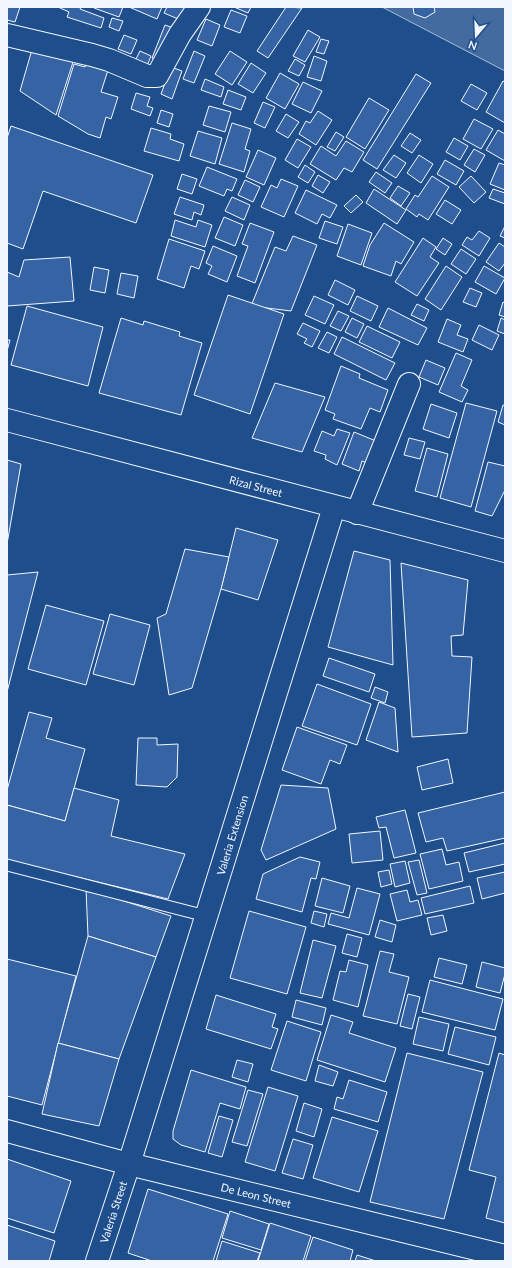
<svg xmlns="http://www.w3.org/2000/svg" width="512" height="1268" font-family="Lato,sans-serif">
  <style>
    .water { fill: #446ba0; stroke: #a8bbd7 }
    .building { fill: #3563a3; stroke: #f2f6ff }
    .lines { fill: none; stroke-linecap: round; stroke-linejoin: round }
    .lane-casing { stroke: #f2f6ff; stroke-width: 13 }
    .street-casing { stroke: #f2f6ff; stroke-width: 24 }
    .secondary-casing { stroke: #f2f6ff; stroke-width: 24 }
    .lane { stroke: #1f4e8c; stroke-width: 11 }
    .street { stroke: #1f4e8c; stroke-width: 22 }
    .secondary { stroke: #1f4e8c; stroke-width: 22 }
    .labels { text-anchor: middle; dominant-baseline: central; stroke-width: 3; stroke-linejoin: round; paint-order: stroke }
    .street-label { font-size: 11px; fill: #f2f6ff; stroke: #1f4e8c }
  </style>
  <rect width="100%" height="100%" fill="#1f4e8c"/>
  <polygon class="water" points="382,7 505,7 505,71"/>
  <g class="building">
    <polygon points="7,7 20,7 15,22 7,20"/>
    <polygon points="58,7 81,7 80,9 104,18 101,28 67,17 69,12"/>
    <polygon points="94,7 123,7 119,17 94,8"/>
    <polygon points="129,7 162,7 157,19"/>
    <polygon points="167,7 189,7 183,21 164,13"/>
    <polygon points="234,7 251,7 248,13"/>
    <polygon points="286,7 302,8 268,58 257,51"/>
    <polygon points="413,7 434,7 435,12 425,18 414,14"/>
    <polygon points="231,10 247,16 240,33 224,27"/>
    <polygon points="112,18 123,21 119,31 109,27"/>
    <polygon points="206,19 220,25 212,46 197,40"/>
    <polygon points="165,25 176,29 163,63 152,58"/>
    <polygon points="308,30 320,37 305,62 293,56"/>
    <polygon points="124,35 137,40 131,54 118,49"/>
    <polygon points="321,39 329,41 324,54 316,52"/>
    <polygon points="33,46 74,59 56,115 20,91"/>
    <polygon points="140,51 151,56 147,66 135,61"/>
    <polygon points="194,51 205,56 194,83 183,79"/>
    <polygon points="230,51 247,62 232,85 215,74"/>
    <polygon points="314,56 327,61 321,81 307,77"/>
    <polygon points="295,59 305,65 299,76 288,71"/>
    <polygon points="251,63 266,73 253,93 238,84"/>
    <polygon points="74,64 85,67 86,64 108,70 101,92 118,97 111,119 106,117 100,138 88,134 58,116"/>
    <polygon points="171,67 182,71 172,99 161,94"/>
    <polygon points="280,73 299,84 285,109 266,98"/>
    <polygon points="416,74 431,83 377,169 363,160"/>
    <polygon points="205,79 224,87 221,97 201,90"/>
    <polygon points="503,81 505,82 505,123 486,112"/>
    <polygon points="303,82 322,91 311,113 292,104"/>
    <polygon points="471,84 487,93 477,110 461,101"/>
    <polygon points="228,90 246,97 241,110 223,104"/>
    <polygon points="136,93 150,97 147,106 153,108 150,116 131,109"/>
    <polygon points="369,98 389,110 365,149 346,137"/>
    <polygon points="263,102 275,107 265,128 254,123"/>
    <polygon points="209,106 231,112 225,132 203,125"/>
    <polygon points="161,110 173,114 169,127 157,123"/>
    <polygon points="318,111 332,120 316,145 299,134 306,121 310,123"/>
    <polygon points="286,114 299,122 288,138 276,131"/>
    <polygon points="474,119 493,129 481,149 463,139"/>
    <polygon points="232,123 251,129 245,149 250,151 244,172 219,164"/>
    <polygon points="11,126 153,175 136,223 43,191 23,249 7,243 7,138"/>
    <polygon points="151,128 171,134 170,139 184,144 179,161 144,151"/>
    <polygon points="498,130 505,134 505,161 486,150"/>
    <polygon points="198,131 222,138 215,164 190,156"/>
    <polygon points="336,132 344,137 335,151 327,147"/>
    <polygon points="410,133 421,140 412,153 401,146"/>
    <polygon points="454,138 468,146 460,160 446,152"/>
    <polygon points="297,139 311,147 298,168 285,160"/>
    <polygon points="346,141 364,152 352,172 344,168 336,180 310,164 321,146 336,156"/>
    <polygon points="474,149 485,155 475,172 464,165"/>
    <polygon points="258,150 276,158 264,185 246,177"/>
    <polygon points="394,155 406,163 396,178 383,170"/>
    <polygon points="419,155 433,164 421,183 407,173"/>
    <polygon points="445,160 464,171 456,185 437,174"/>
    <polygon points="499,163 505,165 505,190 490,184"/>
    <polygon points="305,165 315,172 308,183 298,177"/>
    <polygon points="207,167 237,179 232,191 227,189 224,196 199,186"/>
    <polygon points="376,172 392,183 385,193 369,182"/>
    <polygon points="182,174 197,179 192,194 177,189"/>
    <polygon points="318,175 330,182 323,193 312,186"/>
    <polygon points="432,176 449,187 428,220 419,214 417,217 406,209 415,195 418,197"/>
    <polygon points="471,176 486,192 474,203 459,187"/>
    <polygon points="281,179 298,186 284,217 261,207 271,185 277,188"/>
    <polygon points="245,180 260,187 253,202 238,195"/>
    <polygon points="398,186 410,193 401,206 390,198"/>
    <polygon points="374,189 406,210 397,224 366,203"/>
    <polygon points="493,189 505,193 505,204 489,198"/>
    <polygon points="306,190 337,205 330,218 322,214 317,224 295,213"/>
    <polygon points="356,195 363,202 351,213 344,206"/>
    <polygon points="180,197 204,205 201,215 194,212 192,220 174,214"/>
    <polygon points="232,197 250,205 244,220 225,211"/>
    <polygon points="445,200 461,210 452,224 436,214"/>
    <polygon points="224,217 243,225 235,246 215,238"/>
    <polygon points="175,220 196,227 198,220 212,225 205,247 171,236"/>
    <polygon points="325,221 343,227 337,244 319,238"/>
    <polygon points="250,223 274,232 255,283 237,276 248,246 242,244"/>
    <polygon points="384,223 414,242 401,264 396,261 391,276 363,266 370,245"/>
    <polygon points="348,224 372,233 361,265 337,256"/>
    <polygon points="505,226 505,238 500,236"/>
    <polygon points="479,231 490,238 479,256 462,245 467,237 472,240"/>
    <polygon points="293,236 317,245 291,311 251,306 275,247 286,251"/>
    <polygon points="423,238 436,247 430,257 439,263 417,296 395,282"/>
    <polygon points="443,238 452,244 445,255 436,249"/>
    <polygon points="169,239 205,251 199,269 191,266 184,288 157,279"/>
    <polygon points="499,243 505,247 505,263 499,271 486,262"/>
    <polygon points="213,246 237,256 227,282 208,274 212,266 206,263"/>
    <polygon points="461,249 476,259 466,274 451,264"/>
    <polygon points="70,257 74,301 7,306 7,272 19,277 24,260"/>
    <polygon points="446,266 462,277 441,310 425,299"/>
    <polygon points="484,266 505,278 496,294 475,282"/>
    <polygon points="94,267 109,270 105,293 90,290"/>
    <polygon points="121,273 138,276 134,298 117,294"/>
    <polygon points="335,280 355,290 348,305 328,295"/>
    <polygon points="470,288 482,293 476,307 463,302"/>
    <polygon points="228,295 284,314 250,414 194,395"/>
    <polygon points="314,296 334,305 325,324 305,315"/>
    <polygon points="357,296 378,306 371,321 350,311"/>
    <polygon points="503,302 505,303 505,317 499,315"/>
    <polygon points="417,304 429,310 424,321 411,315"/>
    <polygon points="27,306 103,327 88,386 11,365"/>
    <polygon points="388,308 427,328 418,345 379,327"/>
    <polygon points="338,311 349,316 341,331 330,326"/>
    <polygon points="121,318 143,325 144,321 180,332 179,336 202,343 181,415 99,393"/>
    <polygon points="352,318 364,324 357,338 345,332"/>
    <polygon points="501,318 505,320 505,334 497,331"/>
    <polygon points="447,319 461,325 457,335 468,339 463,352 438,342"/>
    <polygon points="303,323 320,331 312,347 304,343 307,339 297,334"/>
    <polygon points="479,325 499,335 492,350 472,340"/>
    <polygon points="367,326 400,342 392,358 359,342"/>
    <polygon points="327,332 337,337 329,353 318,348"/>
    <polygon points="342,337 395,363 386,380 334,354"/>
    <polygon points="7,340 10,340 7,351"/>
    <polygon points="456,353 472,360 461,386 468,390 462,402 439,392"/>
    <polygon points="426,360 445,368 438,385 419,377"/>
    <polygon points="341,366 360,374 359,378 388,390 380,412 370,408 361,429 333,419 335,414 325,410"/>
    <polygon points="275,383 325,397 302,452 252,438"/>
    <polygon points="466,403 497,411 471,507 440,498"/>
    <polygon points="431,404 457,413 449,438 423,429"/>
    <polygon points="503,405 505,405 505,425 498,422"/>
    <polygon points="337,429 350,433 337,465 325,459 326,455 314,451 322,431 334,436"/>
    <polygon points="354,432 376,441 367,463 362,461 359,471 342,464"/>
    <polygon points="409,438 425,442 420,459 404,455"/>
    <polygon points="427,448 448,454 437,497 415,491"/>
    <polygon points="7,460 21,464 7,544"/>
    <polygon points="488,462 505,466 505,490 492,516 475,511"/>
    <polygon points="236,528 278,540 258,600 221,589"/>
    <polygon points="185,549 229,557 221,589 192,688 169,695 157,618 166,614"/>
    <polygon points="354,551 390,560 393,665 328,647"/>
    <polygon points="401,563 468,580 463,635 451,636 452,656 472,657 467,733 412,737"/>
    <polygon points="38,572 7,692 7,575"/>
    <polygon points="46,605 104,621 86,685 28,669"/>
    <polygon points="110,614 150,625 134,685 93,674"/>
    <polygon points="329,658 375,674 369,692 323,676"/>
    <polygon points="317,684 371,704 357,745 302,726"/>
    <polygon points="375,687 388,692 385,703 371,698"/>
    <polygon points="379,702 395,708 398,752 366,740"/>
    <polygon points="29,712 52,718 46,738 85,749 65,821 7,805 7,790"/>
    <polygon points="297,727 347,745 340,764 330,760 321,784 282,770"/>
    <polygon points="138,738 157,738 157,745 178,744 177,777 167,787 136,785"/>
    <polygon points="448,759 453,783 422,790 417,767"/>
    <polygon points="281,785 328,788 336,829 266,860 261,850"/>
    <polygon points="74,788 119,800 111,836 185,854 168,899 7,860 7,805 65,821"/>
    <polygon points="505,792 505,838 447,851 443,838 426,842 418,813"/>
    <polygon points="405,810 416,853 394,858 386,827 379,828 376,817"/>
    <polygon points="380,831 383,860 352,863 349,834"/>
    <polygon points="505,843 505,864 469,872 464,853"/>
    <polygon points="442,849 446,865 459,862 463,881 429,889 420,854"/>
    <polygon points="300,857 320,862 316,879 311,878 302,912 256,899 263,874"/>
    <polygon points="419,860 427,893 417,895 408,862"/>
    <polygon points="405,861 410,883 395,887 390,864"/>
    <polygon points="389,870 392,884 381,887 378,872"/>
    <polygon points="505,872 505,893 482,899 477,878"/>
    <polygon points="322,878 350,886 343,913 315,906"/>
    <polygon points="470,886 474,903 425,914 421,898"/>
    <polygon points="357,888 380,894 369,935 328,924 331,913 349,918"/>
    <polygon points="86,889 171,916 156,957 88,936"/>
    <polygon points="407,890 410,902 418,900 422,915 397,921 390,894"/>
    <polygon points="249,911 306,927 287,994 230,978"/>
    <polygon points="314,911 327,914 324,927 311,923"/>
    <polygon points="443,915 447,931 431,935 427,918"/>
    <polygon points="380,920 396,925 392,942 375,937"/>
    <polygon points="347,934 362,938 357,957 342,953"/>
    <polygon points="88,936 156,957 119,1059 58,1043"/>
    <polygon points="313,940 336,946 322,998 300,993"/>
    <polygon points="380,951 394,954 389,972 409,977 397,1024 363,1016"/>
    <polygon points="439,958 467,965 462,984 434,977"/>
    <polygon points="7,959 76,976 42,1105 7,1096"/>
    <polygon points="349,960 368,965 358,1007 333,1000 340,971 346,972"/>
    <polygon points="482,962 505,968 505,974 500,993 476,987"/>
    <polygon points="430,980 503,999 495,1030 422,1012"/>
    <polygon points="408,994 420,997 412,1029 400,1026"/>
    <polygon points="216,995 276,1014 272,1027 278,1029 271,1049 206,1029"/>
    <polygon points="296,1000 326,1008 322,1025 292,1017"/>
    <polygon points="331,1015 353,1022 349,1033 396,1048 385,1082 317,1060"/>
    <polygon points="419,1017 449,1024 443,1051 413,1044"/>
    <polygon points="287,1021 321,1032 306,1081 271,1070"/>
    <polygon points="455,1027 496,1037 489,1065 448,1054"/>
    <polygon points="58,1043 119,1059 99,1126 42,1114"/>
    <polygon points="407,1053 483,1072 444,1219 370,1202"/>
    <polygon points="499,1053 505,1055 505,1223 486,1218 496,1177 469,1170"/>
    <polygon points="237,1060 253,1064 248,1082 232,1077"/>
    <polygon points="319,1065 338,1072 333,1086 315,1081"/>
    <polygon points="191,1070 246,1087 240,1109 220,1103 205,1152 181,1145 173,1139 173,1131"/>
    <polygon points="349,1080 387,1092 378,1122 334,1109 337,1097 343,1099"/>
    <polygon points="268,1087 298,1096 275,1171 245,1162"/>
    <polygon points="248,1090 263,1094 247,1146 232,1142"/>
    <polygon points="304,1103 322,1109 314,1137 296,1131"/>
    <polygon points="219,1116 233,1120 222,1157 208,1153"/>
    <polygon points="332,1117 378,1131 359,1192 313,1178"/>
    <polygon points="293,1139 313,1145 303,1179 282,1173"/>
    <polygon points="7,1159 71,1181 54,1233 7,1218"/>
    <polygon points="148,1189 228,1214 213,1261 152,1261 128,1253"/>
    <polygon points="230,1211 269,1224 261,1250 222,1238"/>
    <polygon points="270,1223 311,1236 303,1261 258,1261"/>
    <polygon points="7,1225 55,1241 49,1261 7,1261"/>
    <polygon points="313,1237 353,1250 350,1261 305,1261"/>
    <polygon points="222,1241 260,1253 257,1261 216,1261"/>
    <polygon points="357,1255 376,1261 355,1261"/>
  </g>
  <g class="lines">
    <defs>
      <polyline id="lane" points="7,865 206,916"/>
      <g id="street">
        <polyline points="7,35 92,55 109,60 147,76 157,76 180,34 199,7"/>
        <polyline points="357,513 409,384"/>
        <polyline points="97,1261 129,1164 334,507"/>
      </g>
      <g id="secondary">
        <polyline points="7,420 505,551"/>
        <polyline points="7,1131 129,1164 505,1256"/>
      </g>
    </defs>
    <use href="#lane" class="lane-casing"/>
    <use href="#street" class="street-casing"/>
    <use href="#secondary" class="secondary-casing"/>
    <use href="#lane" class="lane"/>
    <use href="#street" class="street"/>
    <use href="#secondary" class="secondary"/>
  </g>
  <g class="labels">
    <g class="street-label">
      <text transform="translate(256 486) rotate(15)">Rizal Street</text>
      <text transform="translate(232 835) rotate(-73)">Valeria Extension</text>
      <text transform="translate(256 1195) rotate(14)">De Leon Street</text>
      <text transform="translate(113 1212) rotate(-72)">Valeria Street</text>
    </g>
  </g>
  <rect width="512" height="1268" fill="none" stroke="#f2f6ff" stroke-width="16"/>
  <g transform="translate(476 36) rotate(199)" stroke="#1f4e8c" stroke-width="3" paint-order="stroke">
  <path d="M0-3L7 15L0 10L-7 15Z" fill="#f2f6ff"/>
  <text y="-6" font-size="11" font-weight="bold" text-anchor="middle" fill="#f2f6ff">N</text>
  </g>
</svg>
